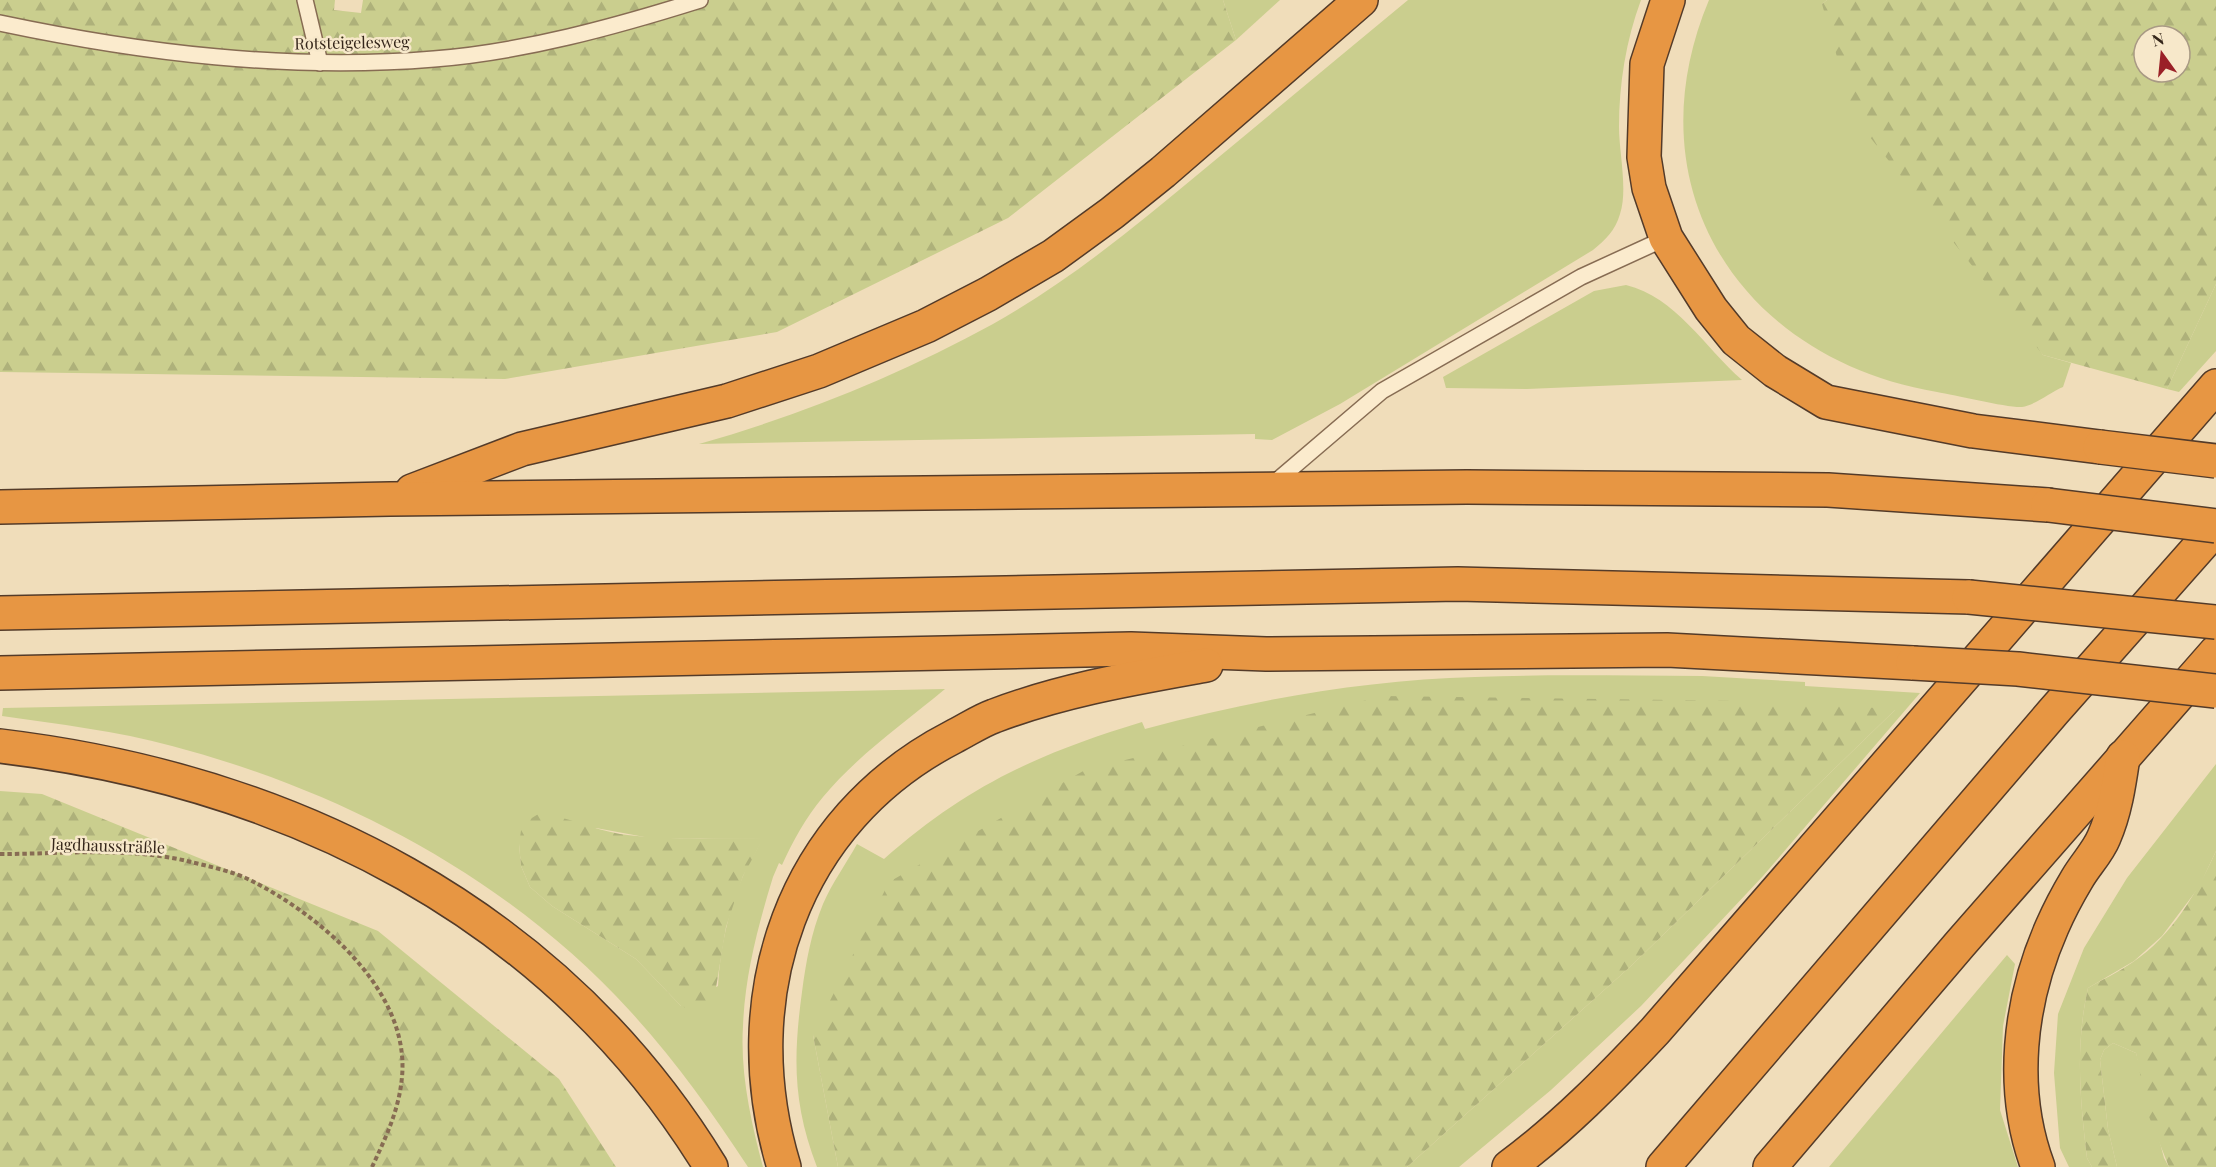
<svg xmlns="http://www.w3.org/2000/svg" width="2216" height="1167" font-family="'Playfair Display',serif">
  <style>
    .green { fill: #cace8e; fill-rule: evenodd }
    .forest { fill: url(#forest-firs); fill-rule: evenodd }
    .lines { fill: none; stroke-linecap: round; stroke-linejoin: round }
    .lane-casing { stroke: #876c53; stroke-width: 18 }
    .highway-casing { stroke: #543b29; stroke-width: 36 }
    .path { stroke: #876c53; stroke-width: 4; stroke-dasharray: 4.5 3; stroke-linecap: butt }
    .lane { stroke: #fbebcd; stroke-width: 15 }
    .highway { stroke: #e79643; stroke-width: 33 }
    .highway-bridge-casing { stroke: #543b29; stroke-width: 36; stroke-linecap: butt }
    .highway-bridge { stroke: #e79643; stroke-width: 33 }
    .labels { text-anchor: middle; dominant-baseline: central; stroke-width: 5; stroke-linejoin: round; paint-order: stroke }
    .street-label { font-size: 16px; fill: #35261a; stroke: #f7e8ca }
  </style>
  <defs>
    <pattern id="forest-firs" width="22" height="20" patternUnits="userSpaceOnUse" patternTransform="scale(1.5)"><rect width="22" height="20" fill="#cace8e"/><path d="M5 1l3.5 6h-7zM16 11l3.5 6h-7z" fill="#aeb17a"/></pattern>
  </defs>
  <rect width="100%" height="100%" fill="#f0ddba"/>
  <g class="green">
    <polygon points="1223,0 1280,0 1236,40"/>
    <path d="M 1408,0 L 1641,0 C 1626,40 1619,84 1619,127 C 1619,152 1628,190 1620,214 C 1615,231 1606,239 1593,250 L 1340,404 L 1272,440 L 1255,439 L 1255,434 L 699,444 C 801,415 900,375 993,324 C 1068,282 1136,226 1202,171 C 1271,114 1339,57 1408,0 Z"/>
    <path d="M 1709,0 L 1827,0 L 1822,4 L 2043,355 L 2071,363 L 2063,387 C 2051,392 2035,405 2022,407 C 2008,408 1955,395 1937,392 C 1741,359 1630,188 1709,0 Z"/>
    <polygon points="2216,284 2216,351 2179,392 2167,389"/>
    <path d="M 1626,285 C 1676,297 1704,347 1742,380 L 1527,389 L 1446,388 L 1443,377 L 1594,291 Z"/>
    <path d="M 1702,676 L 1805,682 L 1805,686 L 1920,693 L 1763,876 L 1641,1006 L 1551,1090 L 1459,1167 L 1407,1167 L 1631,966 L 1895,710 L 813,1035 L 838,1167 L 817,1167 C 793,1105 793,1058 802,992 C 806,962 811,933 823,904 C 832,883 846,864 857,844 L 884,859 C 967,786 1037,754 1142,722 L 1145,729 C 1252,700 1364,680 1475,677 C 1551,674 1627,676 1702,676 Z"/>
    <path d="M 945,689 C 904,723 857,756 823,797 C 806,817 793,841 782,865 L 779,863 L 773,877 C 758,926 745,975 743,1026 C 740,1073 751,1122 763,1167 L 748,1167 C 712,1112 675,1060 630,1011 C 510,879 343,791 172,746 C 117,731 58,724 2,716 L 3,708 ZM 596,828 L 650,838 L 762,839 C 757,851 748,863 743,876 C 728,911 720,949 718,986 L 681,1006 L 636,959 L 552,906 L 530,887 L 521,866 L 519,844 Z"/>
    <path d="M 2216,764 L 2216,851 L 2199,887 L 2162,936 L 2134,961 L 2088,988 C 2075,1046 2080,1099 2087,1158 L 2092,1167 L 2069,1167 L 2060,1148 L 2054,1073 L 2058,1014 L 2084,948 L 2127,878 Z"/>
    <polygon points="2007,955 2015,964 2003,1026 2000,1110 2018,1167 1829,1167"/>
    <polygon points="2113,1043 2136,1053 2164,1158 2169,1167 2117,1167 2108,1129 2100,1060 2104,1050"/>
  </g>
  <g class="forest">
    <polygon points="0,0 335,0 334,10 361,13 363,0 1223,0 1236,40 1008,218 777,332 505,379 0,372"/>
    <path d="M 1827,0 L 2216,0 L 2216,284 L 2167,389 L 2043,355 L 1854,117 L 1822,4 ZM 2144,36 L 2180,36 L 2180,72 L 2144,72 Z"/>
    <polygon points="1383,696 1749,701 1896,709 1631,966 1407,1167 838,1167 813,1035 889,882 1085,770"/>
    <polygon points="0,791 42,794 378,931 559,1079 616,1167 0,1167"/>
    <path d="M 540,813 C 567,817 592,829 620,834 C 666,841 716,837 763,839 L 743,876 L 726,927 L 713,1006 L 699,1013 L 681,1006 L 636,959 L 552,906 L 530,887 L 521,866 L 519,844 L 522,824 Z"/>
    <path d="M 2216,851 L 2216,1167 L 2169,1167 L 2148,1114 L 2136,1053 L 2113,1043 L 2104,1050 L 2100,1060 L 2108,1129 L 2117,1167 L 2092,1167 L 2087,1158 C 2080,1099 2075,1046 2088,988 C 2103,979 2119,972 2133,962 C 2171,937 2198,891 2216,851 Z"/>
  </g>
  <g class="lines">
    <defs>
      <g id="lane">
        <polyline points="305,0 320,63"/>
        <path d="M 0,23 C 142,53 288,71 434,59 C 523,52 614,27 700,0"/>
        <polyline points="1272,485 1382,391 1581,277 1666,238"/>
      </g>
      <g id="highway">
        <polyline points="1668,0 1647,64 1644,157 1649,188 1666,238 1711,309 1736,340 1775,371 1826,402 1973,431 2100,447"/>
        <polyline points="412,491 522,449 727,401 819,371 926,326 988,294 1053,256 1112,213 1163,172 1361,0"/>
        <polyline points="0,507 390,499 1467,487 1828,490 2048,505"/>
        <polyline points="0,613 1458,584 1969,597"/>
        <polyline points="0,673 1131,649 1266,654 1667,650 1913,663"/>
        <path d="M 0,746 C 291,781 555,912 711,1167"/>
        <path d="M 784,1167 C 732,997 792,820 953,737 C 967,730 980,721 994,716 C 1062,690 1134,678 1206,665"/>
        <path d="M 1509,1167 C 1563,1127 1609,1080 1655,1031 L 2216,386"/>
        <polyline points="1663,1167 2054,711 2216,528"/>
        <polyline points="1770,1167 1960,944 2216,652"/>
        <path d="M 2038,1167 C 2009,1089 2019,1002 2052,927 C 2059,911 2068,894 2077,879 C 2085,865 2098,852 2104,837 C 2115,812 2119,784 2123,757"/>
      </g>
    </defs>
    <use href="#lane" class="lane-casing"/>
    <use href="#highway" class="highway-casing"/>
    <path class="path" d="M 0,854 C 61,854 127,847 187,861 C 207,866 233,871 252,881 C 321,916 410,991 402,1077 C 399,1110 386,1137 372,1167"/>
    <use href="#lane" class="lane"/>
    <use href="#highway" class="highway"/>
    <defs>
      <g id="highway-bridge">
        <polyline points="2100,447 2216,461"/>
        <polyline points="2048,505 2216,526"/>
        <polyline points="1969,597 2216,622"/>
        <polyline points="1913,663 2018,669 2216,691"/>
      </g>
    </defs>
    <use href="#highway-bridge" class="highway-bridge-casing"/>
    <use href="#highway-bridge" class="highway-bridge"/>
  </g>
  <g class="labels">
    <g class="street-label">
      <text transform="translate(352 42) rotate(-1)">Rotsteigelesweg</text>
      <text transform="translate(108 845) rotate(2)">Jagdhaussträßle</text>
    </g>
  </g>
  <g transform="translate(2162 54) rotate(345)"><circle r="28" fill="#f7e8ca" stroke="#a99a84" stroke-width="1.5"/>
  <path d="M0-4.5L10 22L0 15L-10 22Z" fill="#9a2027"/>
  <text y="-9" font-size="16" font-weight="bold" text-anchor="middle" fill="#35261a">N</text>
  </g>
</svg>
